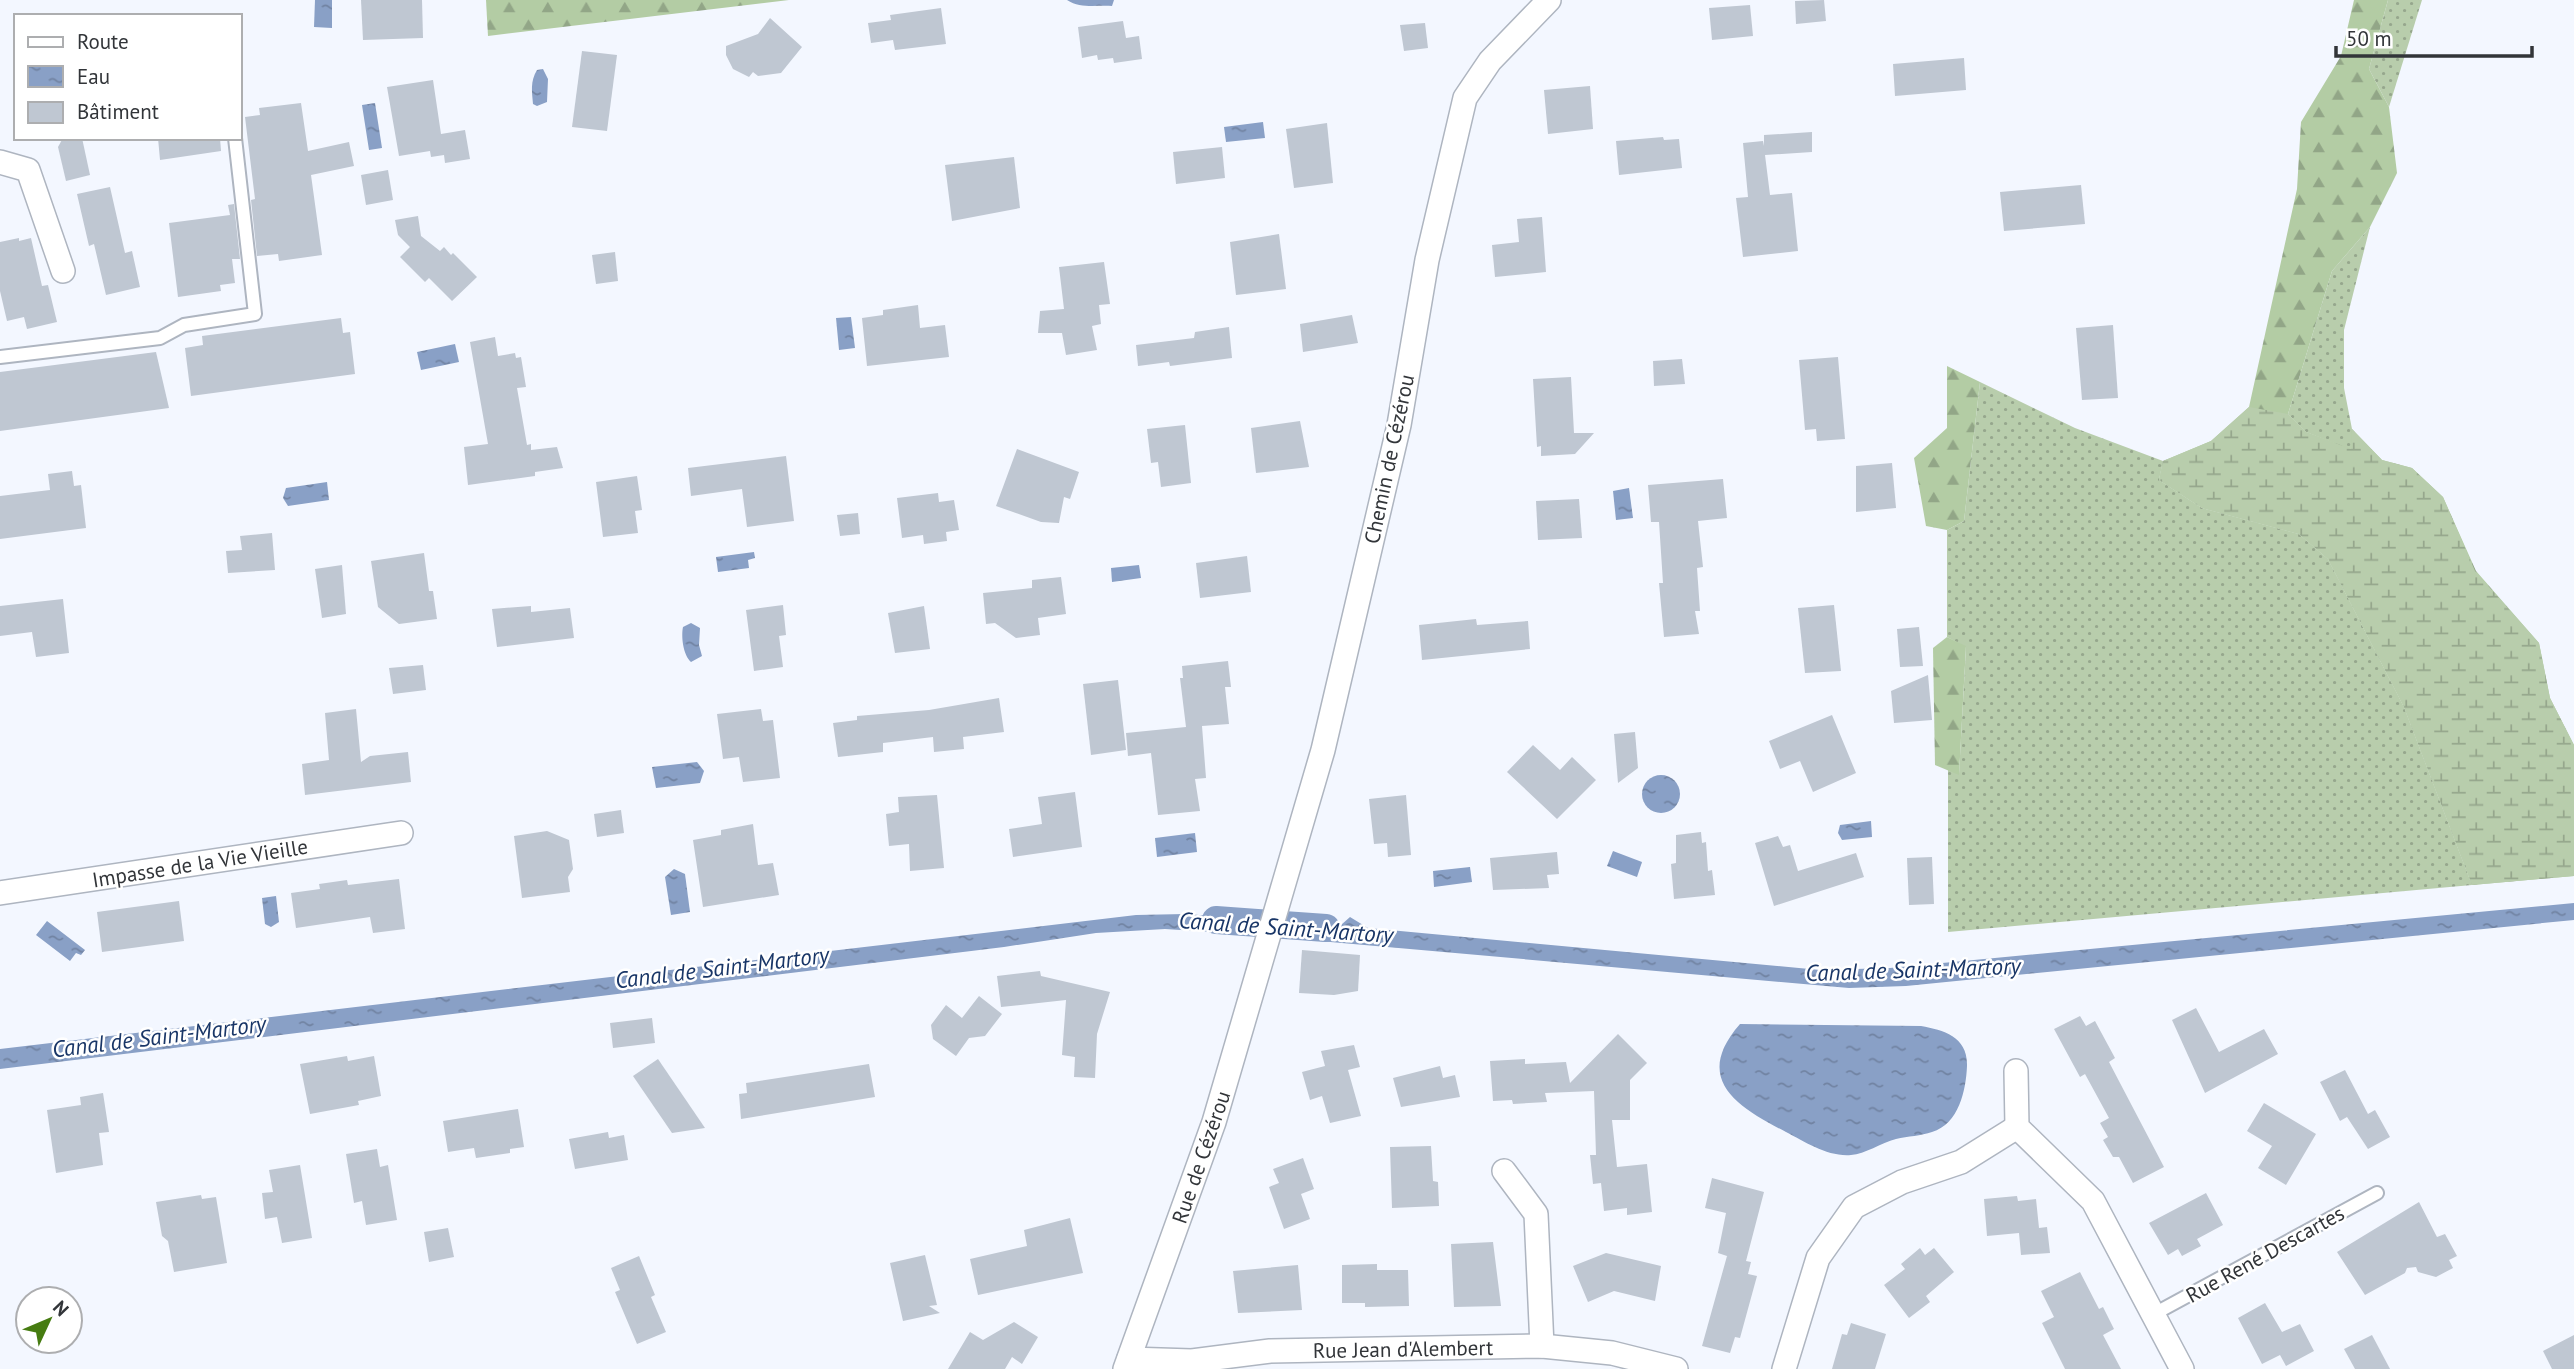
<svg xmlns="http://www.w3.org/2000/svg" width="2574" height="1369" font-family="'PT Sans',sans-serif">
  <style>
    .grass { fill: url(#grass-dots) }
    .forest { fill: url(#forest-firs) }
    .wetland { fill: url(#wetland-marsh) }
    .water { fill: url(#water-ripples) }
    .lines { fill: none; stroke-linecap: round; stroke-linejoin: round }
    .canal { stroke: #89a0c6; stroke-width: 28 }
    .building { fill: #bfc7d2 }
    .service-casing { stroke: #aeb5c0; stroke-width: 16 }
    .minor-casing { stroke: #aeb5c0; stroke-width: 26 }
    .service { stroke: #fff; stroke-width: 12 }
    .minor { stroke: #fff; stroke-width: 23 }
    .labels { text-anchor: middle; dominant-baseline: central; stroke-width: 5; stroke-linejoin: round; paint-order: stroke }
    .street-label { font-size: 21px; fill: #323539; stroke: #fff }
    .water-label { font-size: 23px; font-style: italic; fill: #193667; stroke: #fff }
  </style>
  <defs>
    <pattern id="grass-dots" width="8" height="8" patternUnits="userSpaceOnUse" patternTransform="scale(1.75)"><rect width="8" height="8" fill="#b8cdac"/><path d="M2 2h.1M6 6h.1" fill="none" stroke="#96a78d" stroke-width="1.8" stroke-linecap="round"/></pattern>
    <pattern id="forest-firs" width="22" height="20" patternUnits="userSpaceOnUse" patternTransform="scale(1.75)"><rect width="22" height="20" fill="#b3cca4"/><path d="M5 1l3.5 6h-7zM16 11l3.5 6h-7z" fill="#92a687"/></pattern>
    <pattern id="wetland-marsh" width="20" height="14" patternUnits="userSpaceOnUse" patternTransform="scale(1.75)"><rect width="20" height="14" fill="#b8cdac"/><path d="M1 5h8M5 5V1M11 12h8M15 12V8" fill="none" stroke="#96a78d"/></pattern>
    <pattern id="water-ripples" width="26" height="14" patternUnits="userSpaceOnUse" patternTransform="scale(1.75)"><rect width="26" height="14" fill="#89a0c6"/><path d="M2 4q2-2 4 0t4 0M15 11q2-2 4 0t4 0" fill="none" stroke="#7183a2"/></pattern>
  </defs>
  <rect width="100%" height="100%" fill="#f3f7ff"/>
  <g class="grass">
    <polygon points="2388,0 2422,0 2389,107 2369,69"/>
    <polygon points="2370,227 2344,330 2344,388 2352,429 2352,450 2306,432 2288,414 2332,271"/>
    <polygon points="1980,382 2075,428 2163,461 2159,480 2202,508 2299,534 2328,559 2404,707 2472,885 1948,932 1948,768 1959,774 1966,647 1947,637 1947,530 1964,521"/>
  </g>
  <g class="forest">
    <polygon points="486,0 789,0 488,36"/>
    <polygon points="2354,0 2388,0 2369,69 2389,107 2397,173 2370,227 2332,271 2288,414 2306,432 2351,449 2352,429 2382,460 2412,468 2443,497 2476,571 2539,643 2550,698 2574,745 2574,876 2472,885 2404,707 2328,559 2299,534 2202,508 2159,480 2163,461 2211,441 2249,407 2297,189 2301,122 2341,56"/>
    <polygon points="1947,366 1980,382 1964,521 1947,530 1926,526 1914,458 1947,428"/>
    <polygon points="1947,637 1966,646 1959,775 1935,765 1933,648"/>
  </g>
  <polygon class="wetland" points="2249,407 2288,414 2306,432 2351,449 2352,429 2382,460 2412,468 2443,497 2475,571 2539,643 2550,698 2574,745 2574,876 2472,885 2404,707 2328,559 2299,534 2202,508 2159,480 2163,461 2211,441"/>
  <g class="water">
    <polygon points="315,0 332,0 332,28 314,27"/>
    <path d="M 1067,0 L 1114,0 L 1112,6 C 1096,5 1081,9 1067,0 Z"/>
    <path d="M 543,69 L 548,79 L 547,102 L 537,106 L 533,104 C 532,91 530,82 537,70 Z"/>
    <polygon points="375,103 382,148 369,150 362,105"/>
    <polygon points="1263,122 1265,138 1226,142 1224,127"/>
    <polygon points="851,317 855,348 839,350 836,318"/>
    <polygon points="455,344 459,362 421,370 417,352"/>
    <polygon points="327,482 329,500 288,506 283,498 286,488"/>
    <polygon points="1629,488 1633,518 1616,520 1613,491"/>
    <polygon points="754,552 755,558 748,560 749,568 718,572 716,557"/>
    <polygon points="1139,565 1141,578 1112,582 1111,568"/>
    <path d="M 691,623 L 700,628 L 699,645 L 702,656 L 691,662 C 683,655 681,636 683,627 Z"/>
    <polygon points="697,762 704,771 700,783 656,788 652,767"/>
    <circle cx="1661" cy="794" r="19"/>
    <polygon points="1871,821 1872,837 1842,840 1838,833 1840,825"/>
    <polygon points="1195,833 1197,852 1157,857 1155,838"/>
    <polygon points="1613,851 1642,862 1637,877 1607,866"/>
    <polygon points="1470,867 1472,882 1434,887 1433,871"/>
    <polygon points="674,869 685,874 690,912 671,915 665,877"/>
    <polygon points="276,896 279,922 271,927 265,924 262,898"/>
    <polygon points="2574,903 2574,920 1906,986 1849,988 1285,938 1291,917 1341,925 1350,917 1368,928 1820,970 1890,968"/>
    <polygon points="1185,914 1255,919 1250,930 1243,934 1165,929 1096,933 1004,947 0,1069 0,1049 1136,915"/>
    <polygon points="47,921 85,950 81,955 76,953 70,961 36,935"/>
    <path d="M 1740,1024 L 1921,1026 C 1944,1030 1968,1037 1967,1066 C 1966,1090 1959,1124 1932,1132 C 1921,1136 1908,1136 1896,1139 C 1881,1143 1865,1154 1851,1155 C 1828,1157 1805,1142 1786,1132 C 1737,1107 1692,1079 1740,1024 Z"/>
  </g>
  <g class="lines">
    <polyline class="canal" points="1216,920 1326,928"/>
  </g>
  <g class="building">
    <polygon points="361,0 422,0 423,38 363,40"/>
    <polygon points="1824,0 1826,21 1796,24 1795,1"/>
    <polygon points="1750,5 1753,36 1712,40 1709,8"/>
    <polygon points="941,8 946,44 895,50 893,40 871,43 868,23 891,20 890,15"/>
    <polygon points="770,18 802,47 781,73 758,76 753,72 749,77 733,69 726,55 726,46 758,34"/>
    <polygon points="1123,21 1126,38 1139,36 1142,59 1114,63 1113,58 1098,60 1097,55 1082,58 1078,27"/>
    <polygon points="1425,23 1428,48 1404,51 1400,25"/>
    <polygon points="582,51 617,55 607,131 572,127"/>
    <polygon points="1964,58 1966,90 1895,96 1893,64"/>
    <polygon points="433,80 441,134 465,130 470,159 445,163 444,155 431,157 430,151 399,156 387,87"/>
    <polygon points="1590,86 1593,129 1548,134 1544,90"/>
    <polygon points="301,103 308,151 349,142 354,166 311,175 322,255 279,261 278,254 257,256 251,200 255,199 245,117 260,115 259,108"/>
    <polygon points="1327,123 1333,183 1294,188 1286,129"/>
    <polygon points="1812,132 1812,152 1765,155 1770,195 1792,193 1798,251 1743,257 1736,198 1748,197 1743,143 1763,141 1764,146 1764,135"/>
    <polygon points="1663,137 1664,140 1679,139 1682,168 1619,175 1616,141"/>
    <polygon points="63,138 82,138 90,175 66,181 58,147"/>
    <polygon points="158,138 220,138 221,151 160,160"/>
    <polygon points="1222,147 1225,178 1176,184 1173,152"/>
    <polygon points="1014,157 1020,208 952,221 945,165"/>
    <polygon points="388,170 393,200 366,205 361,175"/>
    <polygon points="2081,185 2085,224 2004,231 2000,192"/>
    <polygon points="110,187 125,253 132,251 140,287 106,295 94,244 89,246 77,194"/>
    <polygon points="234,204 240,259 232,259 235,283 220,285 221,291 178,297 169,223 230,215 228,205"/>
    <polygon points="418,216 421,236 440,251 444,247 451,255 453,253 477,277 452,301 429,278 425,282 400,257 410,247 398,235 395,220"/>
    <polygon points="1542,217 1546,272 1495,277 1492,245 1519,242 1517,219"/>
    <polygon points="1279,234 1286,289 1236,295 1230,242"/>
    <polygon points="19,238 19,241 31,238 42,286 48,285 57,322 27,329 24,317 7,321 0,291 0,242"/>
    <polygon points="615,252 618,281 596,284 592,255"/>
    <polygon points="1104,262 1110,304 1099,305 1101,324 1092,326 1097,350 1066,355 1062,333 1038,333 1040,311 1064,309 1059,267"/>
    <polygon points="918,305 920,328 945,325 949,357 867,366 862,318 883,315 883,310"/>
    <polygon points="1352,315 1358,343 1303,352 1300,324"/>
    <polygon points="341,318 343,333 350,332 355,374 191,396 185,348 203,345 202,336"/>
    <polygon points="2113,325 2118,398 2082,400 2076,328"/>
    <polygon points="1229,327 1232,358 1170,366 1169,362 1138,366 1136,345 1194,338 1195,332"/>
    <polygon points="495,337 498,356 515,353 516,358 521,357 526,387 517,388 527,445 531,444 531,450 557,447 563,468 535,472 535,476 468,485 464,447 488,444 470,342"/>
    <polygon points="156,352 169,408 0,431 0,372"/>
    <polygon points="1838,357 1845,439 1817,441 1816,429 1805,430 1799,360"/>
    <polygon points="1682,359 1685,384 1654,386 1653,361"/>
    <polygon points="1571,377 1574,433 1594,433 1575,454 1541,456 1541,446 1537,447 1533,379"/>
    <polygon points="1300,421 1309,467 1256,473 1251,428"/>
    <polygon points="1185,425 1191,483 1161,487 1158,462 1151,463 1147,429"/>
    <polygon points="1017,449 1079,472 1070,499 1064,497 1059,523 1041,522 996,506"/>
    <polygon points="786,456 794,521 747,527 742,489 691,496 688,468"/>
    <polygon points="1892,463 1896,508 1856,512 1856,466"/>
    <polygon points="72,471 74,486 81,485 86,528 0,539 0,496 50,490 48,474"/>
    <polygon points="637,476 642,510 635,511 638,533 603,537 596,482"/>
    <polygon points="1723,479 1727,518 1698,521 1703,567 1697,568 1700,611 1695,611 1699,634 1664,637 1659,583 1663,583 1659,522 1651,522 1648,485"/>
    <polygon points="938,493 939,502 954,500 959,530 946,532 947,541 924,544 923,535 902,538 897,498"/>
    <polygon points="1579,499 1582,538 1538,540 1536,501"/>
    <polygon points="858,513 860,534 840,536 837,515"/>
    <polygon points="272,533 275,570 228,573 226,551 242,550 240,536"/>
    <polygon points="424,553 429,591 433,591 437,619 399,624 378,607 371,561"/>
    <polygon points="1247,556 1251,592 1200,598 1196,563"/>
    <polygon points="342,565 346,614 322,618 315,569"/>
    <polygon points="1061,577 1066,614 1038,618 1040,635 1016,638 995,623 986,624 983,593 1032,588 1032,580"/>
    <polygon points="63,599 69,653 36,657 32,632 0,636 0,606"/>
    <polygon points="783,605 786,635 779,636 783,667 754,671 746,610"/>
    <polygon points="1834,605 1841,671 1805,673 1798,608"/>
    <polygon points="531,606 531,612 570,608 574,638 497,647 492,609"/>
    <polygon points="924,606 930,649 895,653 888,613"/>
    <polygon points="1476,619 1477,625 1528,621 1530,649 1422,660 1419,625"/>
    <polygon points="1919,627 1923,666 1900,667 1897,629"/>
    <polygon points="1228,661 1231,687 1225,687 1229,724 1202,726 1206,778 1195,779 1200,811 1158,815 1151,753 1128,756 1126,733 1186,727 1180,678 1183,678 1182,666"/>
    <polygon points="423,665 426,690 393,694 389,668"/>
    <polygon points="1928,675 1932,720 1894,723 1891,691"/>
    <polygon points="1118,680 1126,750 1091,755 1083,684"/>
    <polygon points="999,698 1004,732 963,737 964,749 934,752 933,737 883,743 883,752 838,757 833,723 857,720 857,716 929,710"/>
    <polygon points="356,709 361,762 370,756 408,752 411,782 305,795 302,764 329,760 325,713"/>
    <polygon points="761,709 763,721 773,720 780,778 743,782 739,757 723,759 717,714"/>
    <polygon points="1832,715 1856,773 1813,792 1800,761 1780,769 1769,741"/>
    <polygon points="1635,732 1638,768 1618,783 1614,734"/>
    <polygon points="1533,745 1560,770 1572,757 1596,780 1557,819 1507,772"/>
    <polygon points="1075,792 1082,847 1013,857 1009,829 1042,824 1038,797"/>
    <polygon points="937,795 944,868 910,871 909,844 889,846 886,814 899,812 898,797"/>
    <polygon points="1406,795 1411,855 1388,857 1387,843 1374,844 1369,799"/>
    <polygon points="621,810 624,833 597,837 594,814"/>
    <polygon points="753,824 758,865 773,863 779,895 703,907 693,840 721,835 721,830"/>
    <polygon points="547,831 569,840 573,869 568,877 570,892 522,898 514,836"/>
    <polygon points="1701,832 1702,843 1706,842 1708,871 1712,870 1715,895 1674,899 1671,864 1676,863 1676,835"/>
    <polygon points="1778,836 1783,847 1790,845 1798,871 1856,853 1864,877 1774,906 1755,843"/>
    <polygon points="1557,852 1559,874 1547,875 1549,888 1493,890 1490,858"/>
    <polygon points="1932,857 1934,904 1909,905 1907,858"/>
    <polygon points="399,879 405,929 373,933 370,917 296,928 291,893 320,889 319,884 347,880 348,885"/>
    <polygon points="179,901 184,941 102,952 97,912"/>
    <polygon points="1302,950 1360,955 1358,991 1334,995 1299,993"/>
    <polygon points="1040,971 1041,976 1110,992 1097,1034 1095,1078 1074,1077 1075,1057 1062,1055 1066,1000 1001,1007 997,976"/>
    <polygon points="979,996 1002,1014 985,1036 969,1038 956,1056 933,1039 931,1025 946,1005 962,1018"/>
    <polygon points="2196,1008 2219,1052 2264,1029 2278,1054 2205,1093 2172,1020"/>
    <polygon points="2080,1016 2086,1026 2095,1021 2115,1058 2109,1062 2164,1167 2133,1183 2119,1157 2113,1157 2103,1140 2108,1137 2100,1123 2109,1118 2085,1074 2080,1077 2054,1029"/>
    <polygon points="652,1018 655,1043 613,1048 610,1023"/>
    <polygon points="1618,1034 1647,1063 1630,1080 1630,1120 1612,1120 1617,1167 1647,1164 1652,1212 1627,1215 1627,1208 1604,1211 1601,1183 1593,1184 1590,1155 1596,1155 1594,1091 1545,1093 1547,1102 1513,1104 1512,1100 1493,1101 1490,1061 1525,1059 1525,1064 1566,1062 1570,1083"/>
    <polygon points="1354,1045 1360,1067 1348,1070 1361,1116 1330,1123 1322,1096 1310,1100 1302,1072 1325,1066 1321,1051"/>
    <polygon points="347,1056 348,1061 374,1056 381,1096 358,1101 359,1105 310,1114 300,1064"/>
    <polygon points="658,1059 705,1128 672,1133 633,1076"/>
    <polygon points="869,1064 875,1097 741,1119 739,1094 747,1093 746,1083"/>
    <polygon points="1440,1066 1443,1078 1455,1075 1460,1097 1401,1107 1393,1078"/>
    <polygon points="2345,1070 2368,1114 2375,1110 2390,1137 2368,1149 2347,1117 2340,1121 2320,1082"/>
    <polygon points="103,1093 109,1132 99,1133 103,1165 56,1173 47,1110 81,1105 80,1097"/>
    <polygon points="2264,1103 2316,1134 2286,1185 2258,1168 2272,1146 2247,1131"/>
    <polygon points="518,1109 524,1147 510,1149 510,1153 476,1158 474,1148 448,1152 443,1121"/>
    <polygon points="608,1132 609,1138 624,1135 628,1160 575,1169 569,1139"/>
    <polygon points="1431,1146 1433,1181 1438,1182 1439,1206 1392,1208 1390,1147"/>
    <polygon points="377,1149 380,1167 388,1165 397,1220 366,1225 362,1201 354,1203 346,1154"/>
    <polygon points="1303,1158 1314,1189 1301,1194 1310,1219 1284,1229 1269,1187 1279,1183 1273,1169"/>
    <polygon points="300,1165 312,1238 282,1243 277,1217 265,1219 262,1193 273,1192 269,1170"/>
    <polygon points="1712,1178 1764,1192 1746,1261 1751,1262 1748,1274 1757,1276 1740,1338 1735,1337 1730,1353 1702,1346 1727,1256 1733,1258 1718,1253 1726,1213 1705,1208"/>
    <polygon points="2206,1193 2223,1225 2197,1239 2201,1246 2182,1256 2178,1249 2168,1255 2149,1223"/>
    <polygon points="201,1195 202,1199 216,1197 227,1263 174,1272 168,1241 162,1236 156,1202"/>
    <polygon points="2017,1196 2018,1201 2036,1199 2039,1228 2047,1227 2050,1253 2021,1255 2019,1233 1987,1236 1984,1199"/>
    <polygon points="2419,1202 2437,1237 2445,1234 2457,1256 2449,1260 2453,1268 2436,1277 2418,1272 2416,1267 2407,1268 2405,1273 2365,1295 2337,1252"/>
    <polygon points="1070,1218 1083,1273 978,1295 970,1259 1027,1246 1024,1230"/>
    <polygon points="448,1228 454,1257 429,1262 424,1232"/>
    <polygon points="1493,1242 1501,1306 1454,1307 1451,1244"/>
    <polygon points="1920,1248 1925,1255 1934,1248 1954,1272 1926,1296 1930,1302 1909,1318 1884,1285 1905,1269 1901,1264"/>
    <polygon points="1606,1253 1661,1266 1655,1301 1614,1291 1588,1302 1573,1266"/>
    <polygon points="925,1255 937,1305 929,1306 940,1313 903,1321 890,1263"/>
    <polygon points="639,1256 655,1295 651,1297 666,1332 637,1344 615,1292 620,1290 611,1268"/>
    <polygon points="1377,1264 1377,1270 1408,1270 1409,1306 1365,1307 1365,1303 1342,1303 1342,1265"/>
    <polygon points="1298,1265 1302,1310 1238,1313 1233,1271"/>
    <polygon points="2080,1272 2099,1309 2103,1307 2114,1329 2103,1335 2121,1369 2065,1369 2042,1323 2054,1317 2041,1291"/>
    <polygon points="2265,1303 2282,1332 2300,1324 2314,1351 2286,1366 2280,1355 2262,1364 2238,1318"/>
    <polygon points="1014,1322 1038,1337 1022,1364 1012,1357 1005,1369 948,1369 970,1332 983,1340"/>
    <polygon points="1851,1323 1886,1334 1875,1369 1832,1369 1842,1334 1847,1335"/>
    <polygon points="2372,1335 2390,1369 2355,1369 2344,1349"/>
    <polygon points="2574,1335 2574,1369 2552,1369 2543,1351"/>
  </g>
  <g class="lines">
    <defs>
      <g id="service">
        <polyline points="0,357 160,338 184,325 255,314 235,138"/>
        <polyline points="2154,1314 2377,1193"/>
      </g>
      <g id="minor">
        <polyline points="0,162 28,170 63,271"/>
        <polyline points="0,893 401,833"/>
        <polyline points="2016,1071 2017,1127 2093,1201 2182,1369"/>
        <polyline points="1504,1171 1536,1214 1542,1346"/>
        <polyline points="1129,1359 1192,1361 1270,1351 1542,1346 1612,1353 1676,1369"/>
        <polyline points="1125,1369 1214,1122 1323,750 1399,425 1427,260 1465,98 1490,61 1549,0"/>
        <polyline points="1784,1369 1818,1258 1854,1207 1902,1182 1961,1162 2017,1127"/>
      </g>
    </defs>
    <use href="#service" class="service-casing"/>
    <use href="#minor" class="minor-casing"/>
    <use href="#service" class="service"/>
    <use href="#minor" class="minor"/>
  </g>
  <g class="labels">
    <g class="street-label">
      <text transform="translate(1389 459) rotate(-78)">Chemin de Cézérou</text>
      <text transform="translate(200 863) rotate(-9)">Impasse de la Vie Vieille</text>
      <text transform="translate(1201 1157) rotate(-71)">Rue de Cézérou</text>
      <text transform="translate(2265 1254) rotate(-29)">Rue René Descartes</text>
      <text transform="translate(1403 1349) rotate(-1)">Rue Jean d'Alembert</text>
    </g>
    <g class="water-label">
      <text transform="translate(1286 927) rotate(4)">Canal de Saint-Martory</text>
      <text transform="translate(722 967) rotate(-7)">Canal de Saint-Martory</text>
      <text transform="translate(1913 969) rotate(-2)">Canal de Saint-Martory</text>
      <text transform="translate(159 1036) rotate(-7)">Canal de Saint-Martory</text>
    </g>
  </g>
  <rect x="14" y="14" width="228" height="126" fill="#ffffff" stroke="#adaeb0" stroke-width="2"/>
  <rect x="28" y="37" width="35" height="10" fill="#ffffff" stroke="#adaeb0" stroke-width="2"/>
  <text x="77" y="49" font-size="21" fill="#323539">Route</text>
  <rect x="28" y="66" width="35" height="21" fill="url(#water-ripples)" stroke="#adaeb0" stroke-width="2"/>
  <text x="77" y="84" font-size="21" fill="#323539">Eau</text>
  <rect x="28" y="102" width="35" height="21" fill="#bfc7d2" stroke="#adaeb0" stroke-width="2"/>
  <text x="77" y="119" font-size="21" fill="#323539">Bâtiment</text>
  <g transform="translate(49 1320) rotate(46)"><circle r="33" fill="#ffffff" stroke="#adaeb0" stroke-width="2"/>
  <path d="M0-5L12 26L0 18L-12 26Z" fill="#467c11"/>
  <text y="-10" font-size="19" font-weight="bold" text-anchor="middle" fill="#323539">N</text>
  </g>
  <path d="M2336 46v10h196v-10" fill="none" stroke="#323539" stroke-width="3.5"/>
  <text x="2346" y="46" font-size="21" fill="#323539" stroke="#ffffff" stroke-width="5" paint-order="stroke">50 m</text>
</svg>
